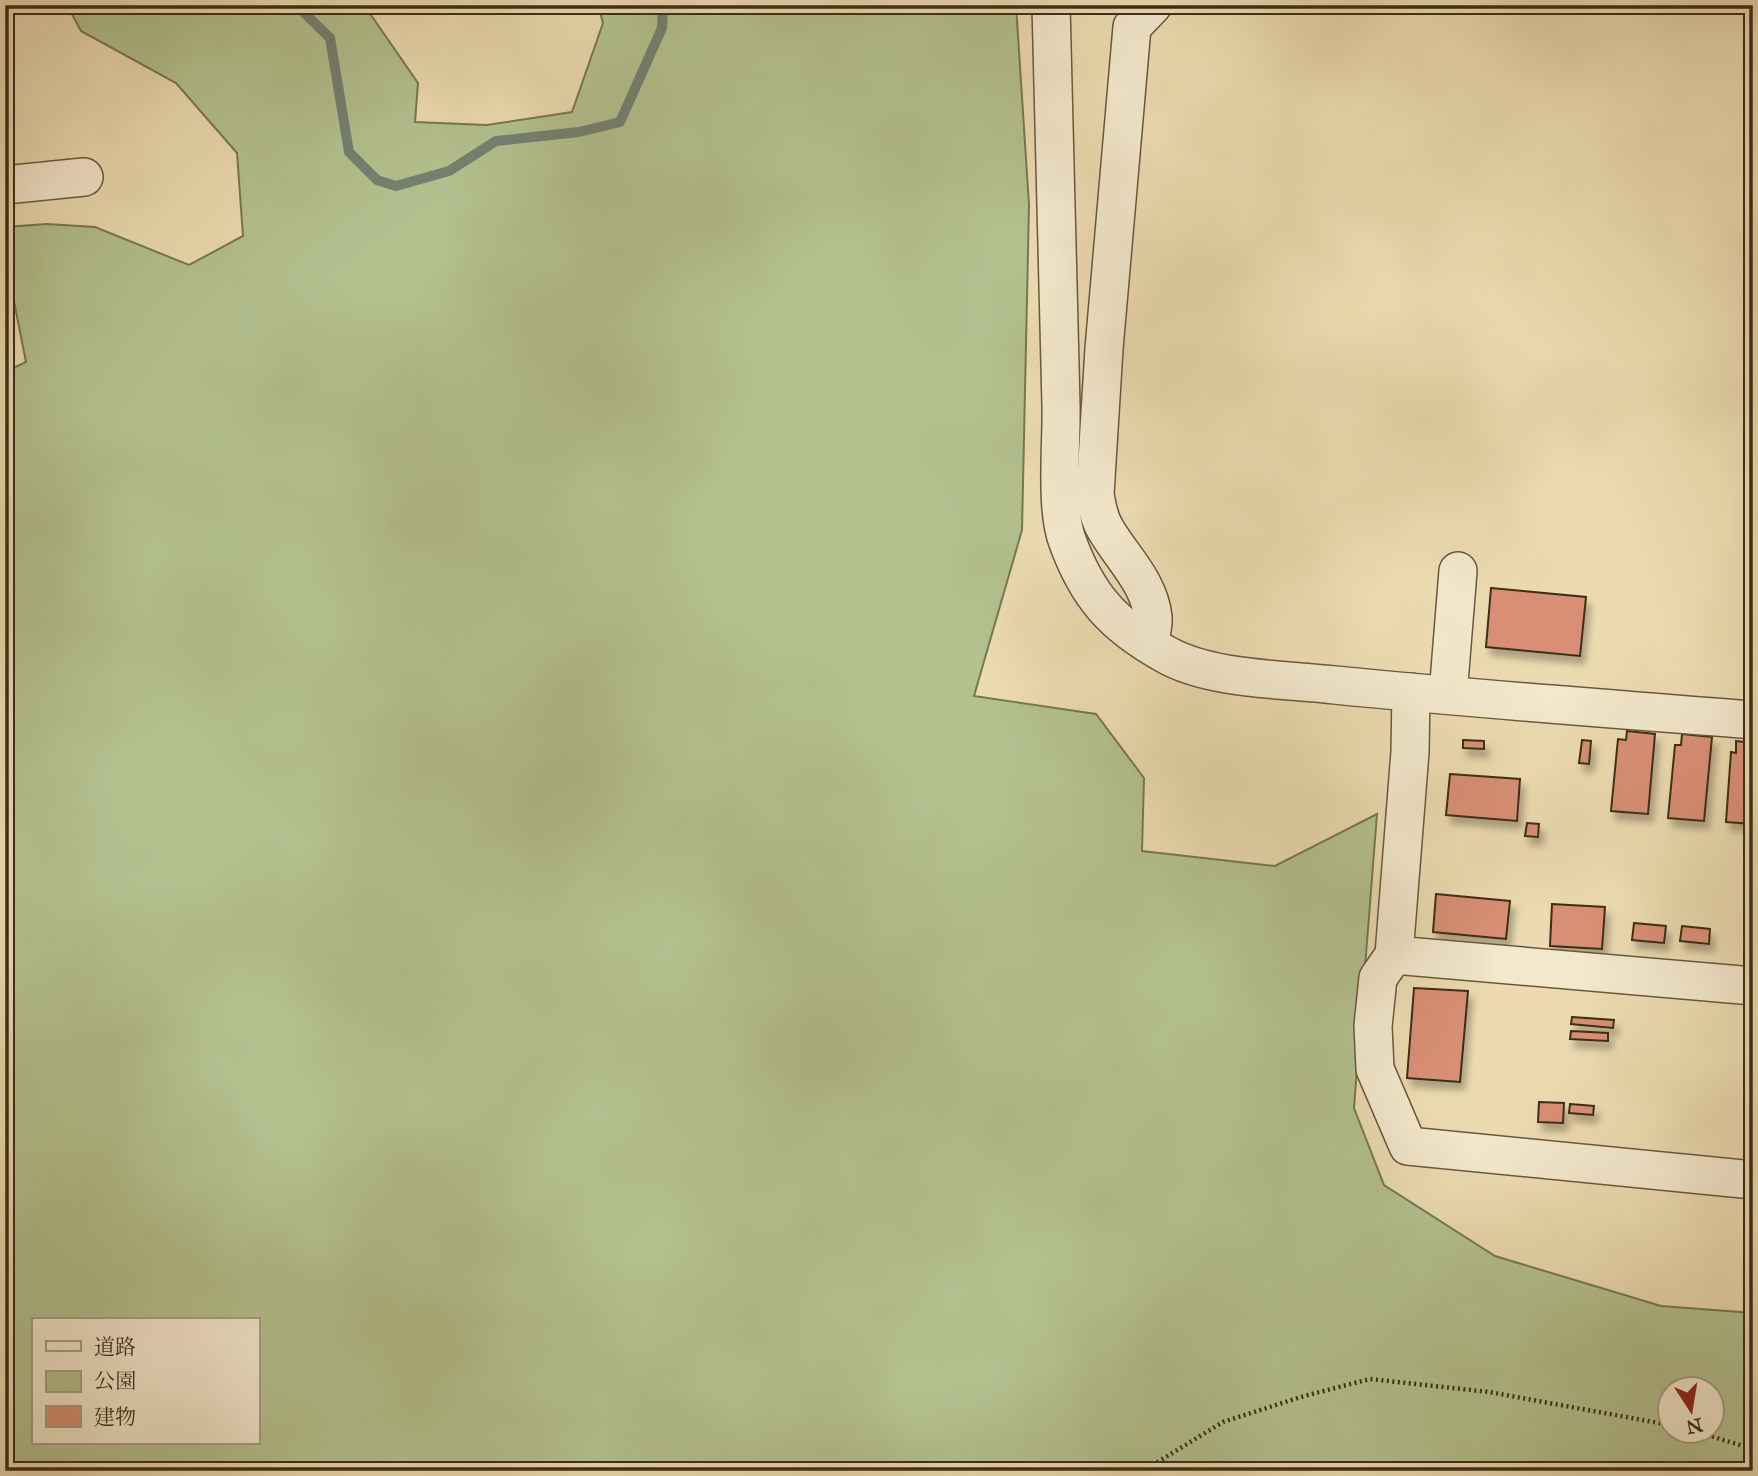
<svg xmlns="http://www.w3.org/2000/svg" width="1758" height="1476" font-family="'IM FELL Great Primer','Noto Serif JP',serif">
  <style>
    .green { fill: #b3c18f; stroke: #787754; stroke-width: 2; fill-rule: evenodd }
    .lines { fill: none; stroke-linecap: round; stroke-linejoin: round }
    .stream { stroke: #748272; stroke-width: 10 }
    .building { fill: #d98f74; stroke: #3d2d19; stroke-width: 2; filter: url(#shadow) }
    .minor-casing { stroke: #69583f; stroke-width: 40 }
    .path { stroke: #3d2d19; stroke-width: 4.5; stroke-dasharray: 2 3.5; stroke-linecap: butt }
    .minor { stroke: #f3e8cc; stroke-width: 37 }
  </style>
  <defs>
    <filter id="shadow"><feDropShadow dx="4.5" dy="8" stdDeviation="3.5" flood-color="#0004"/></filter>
  </defs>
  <rect width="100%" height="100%" fill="#ecdbb1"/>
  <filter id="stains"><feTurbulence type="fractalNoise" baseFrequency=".00286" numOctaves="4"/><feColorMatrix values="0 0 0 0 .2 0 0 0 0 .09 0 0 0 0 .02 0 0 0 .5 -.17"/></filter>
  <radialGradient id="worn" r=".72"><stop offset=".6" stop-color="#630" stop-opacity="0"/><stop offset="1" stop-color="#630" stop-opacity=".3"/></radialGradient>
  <path class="green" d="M 67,5 L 364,5 L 418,83 L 415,122 L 487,125 L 572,112 L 603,23 L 598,5 L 1016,5 L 1029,205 L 1022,530 L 974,696 L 1096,714 L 1144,778 L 1142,851 L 1275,866 L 1377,814 L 1354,1108 L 1384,1185 L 1495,1256 L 1661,1306 L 1753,1313 L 1753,1471 L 5,1471 L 5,372 L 26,362 L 5,256 L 5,227 L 47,224 L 95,227 L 189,265 L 243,236 L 237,153 L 176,83 L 81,31 ZM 33,1320 L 257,1320 L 257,1443 L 33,1443 ZM 1670,1388 L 1712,1388 L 1712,1430 L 1670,1430 Z"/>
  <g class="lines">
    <polyline class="stream" points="296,5 330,38 349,152 377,180 396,186 449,171 496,141 579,132 620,122 662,28 663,5"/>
  </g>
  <g class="building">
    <polygon points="1491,588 1586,597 1580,656 1486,647"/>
    <polygon points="1627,731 1655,734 1648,814 1611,811 1618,739 1626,740"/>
    <polygon points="1682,734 1712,737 1704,821 1668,818 1675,745 1681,745"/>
    <polygon points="1463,740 1484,741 1484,749 1463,748"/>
    <polygon points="1582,740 1591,741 1589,764 1579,763"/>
    <polygon points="1736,741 1753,743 1753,824 1726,822 1731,752 1736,753"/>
    <polygon points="1450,774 1520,779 1517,821 1446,815"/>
    <polygon points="1527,823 1539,824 1538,837 1525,836"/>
    <polygon points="1747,881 1753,881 1753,895 1747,894"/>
    <polygon points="1436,894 1510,901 1506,939 1433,932"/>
    <polygon points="1552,904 1605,907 1602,949 1550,946"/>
    <polygon points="1634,923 1666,926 1664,943 1632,940"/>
    <polygon points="1682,926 1710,929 1709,944 1680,941"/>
    <polygon points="1414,988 1468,991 1460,1082 1407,1078"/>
    <polygon points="1572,1017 1614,1020 1613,1028 1571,1024"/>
    <polygon points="1571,1031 1608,1033 1608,1041 1570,1039"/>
    <polygon points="1539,1102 1564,1103 1563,1123 1538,1122"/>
    <polygon points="1570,1104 1594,1106 1593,1115 1569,1113"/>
  </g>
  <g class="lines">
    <defs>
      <g id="minor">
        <path d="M 1051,5 C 1054,139 1058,272 1061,405 C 1062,442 1055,507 1067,540 C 1087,596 1113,625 1165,654 C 1210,680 1283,679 1335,685 C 1474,699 1613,709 1753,720"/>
        <polyline points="5,185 84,177"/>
        <path d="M 1149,644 C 1151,635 1154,625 1153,617 C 1149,582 1123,559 1106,530 C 1099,519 1097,507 1095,494 L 1104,349 L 1132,27 L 1153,5"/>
        <polyline points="1411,692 1410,752 1394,955 1753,986"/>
        <polyline points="1448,695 1458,571"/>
        <polyline points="1394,955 1378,978 1373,1026 1375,1069 1408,1146 1753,1180"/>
      </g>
    </defs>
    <use href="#minor" class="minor-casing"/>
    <g class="path">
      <polyline points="1691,1430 1753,1449"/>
      <polyline points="1143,1471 1223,1422 1304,1396 1370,1379 1489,1392 1670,1425"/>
    </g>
    <use href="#minor" class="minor"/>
  </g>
  <rect width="1758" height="1476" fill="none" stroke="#ecdbb1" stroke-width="28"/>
  <rect x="7" y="7" width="1744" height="1462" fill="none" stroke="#3d2d19" stroke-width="3.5"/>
  <rect x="14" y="14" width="1730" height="1448" fill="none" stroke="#3d2d19" stroke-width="2"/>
  <rect x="32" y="1318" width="228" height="126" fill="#f3e8cc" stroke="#aa9d84" stroke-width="2"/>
  <rect x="46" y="1341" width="35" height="10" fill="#f3e8cc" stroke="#aa9d84" stroke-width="2"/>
  <text x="94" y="1354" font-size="21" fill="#3d2d19">道路</text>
  <rect x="46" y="1371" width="35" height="21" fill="#b3c18f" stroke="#aa9d84" stroke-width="2"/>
  <text x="94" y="1388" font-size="21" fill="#3d2d19">公園</text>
  <rect x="46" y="1406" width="35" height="21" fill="#d98f74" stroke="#aa9d84" stroke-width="2"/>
  <text x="94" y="1424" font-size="21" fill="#3d2d19">建物</text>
  <g transform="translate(1691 1410) rotate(168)"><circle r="33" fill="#f3e8cc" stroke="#aa9d84" stroke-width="2"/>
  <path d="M0-5L12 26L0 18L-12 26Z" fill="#8f2418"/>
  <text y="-10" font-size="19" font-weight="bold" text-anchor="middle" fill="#3d2d19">N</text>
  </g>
  <rect width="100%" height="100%" filter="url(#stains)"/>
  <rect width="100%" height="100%" fill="url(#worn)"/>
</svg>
